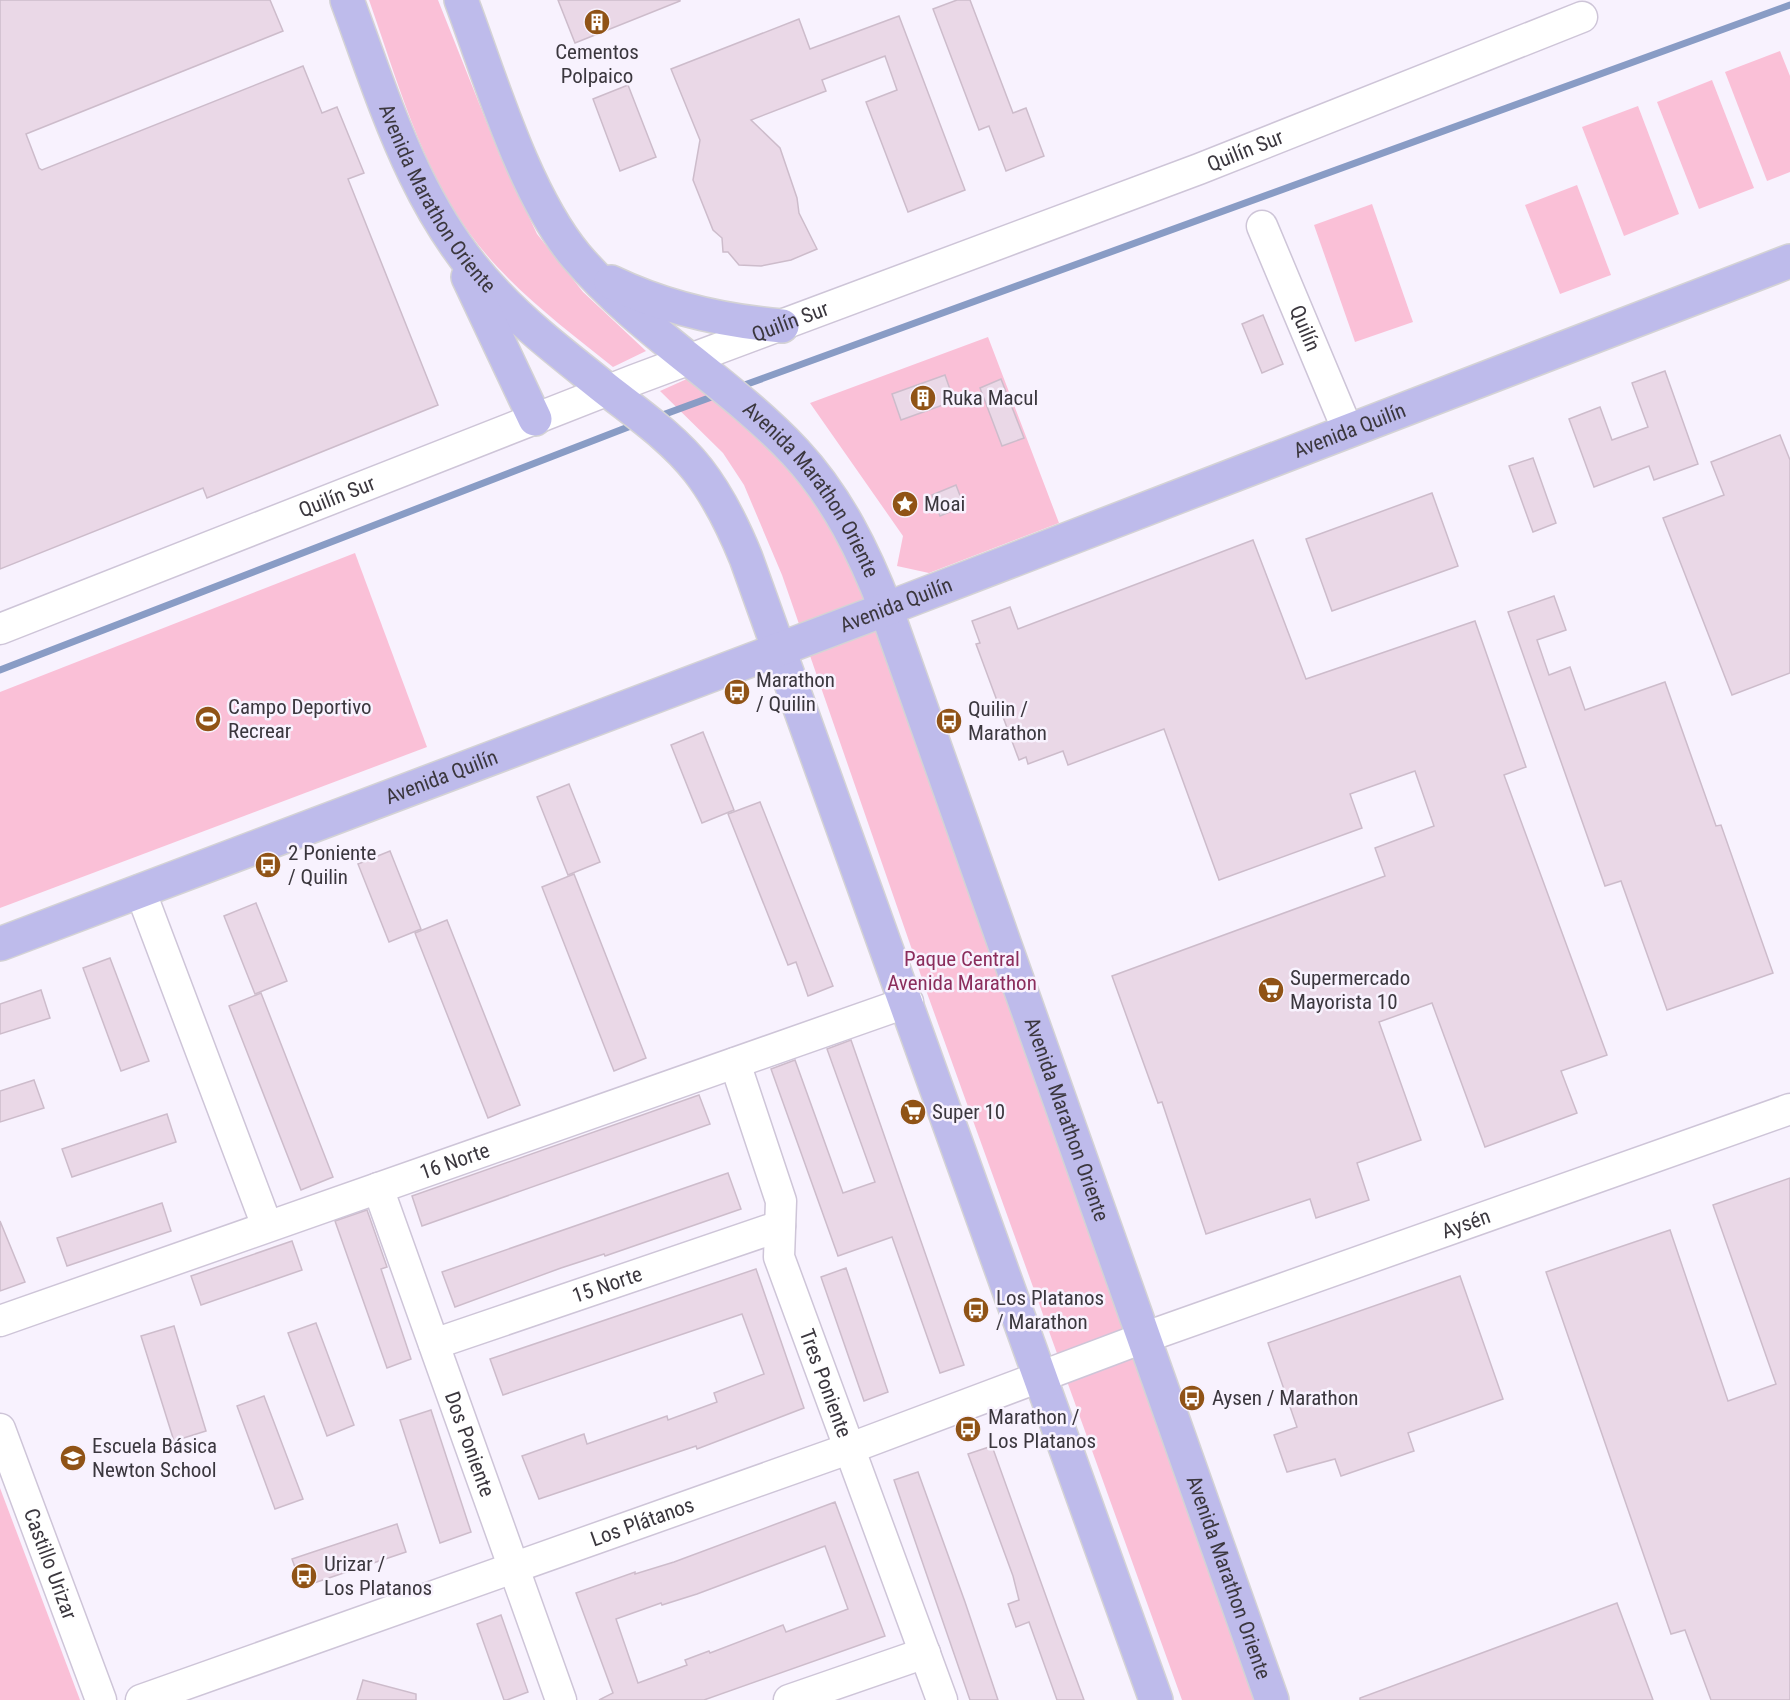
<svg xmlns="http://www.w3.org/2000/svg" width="1790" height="1700" font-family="'Roboto Condensed',sans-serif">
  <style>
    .green { fill: #fac0d7 }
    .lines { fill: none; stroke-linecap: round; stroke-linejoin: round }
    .stream { stroke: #899cc5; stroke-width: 7 }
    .building { fill: #ead8e7; stroke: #cdbccb; stroke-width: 1.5; fill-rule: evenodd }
    .minor-casing { stroke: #cec5d8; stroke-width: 33 }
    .major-casing { stroke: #d4d3d5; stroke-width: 36 }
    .minor { stroke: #fff; stroke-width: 30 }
    .major { stroke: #bebbeb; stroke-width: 33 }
    .labels { text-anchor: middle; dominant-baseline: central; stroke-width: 5; stroke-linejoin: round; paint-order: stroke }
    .poi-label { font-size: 21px; fill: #3b373e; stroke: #f8f2fe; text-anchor: start }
    .street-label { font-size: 21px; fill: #3b373e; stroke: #f8f2fe }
    .park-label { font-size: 21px; fill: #8b2d5c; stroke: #f8f2fe }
  </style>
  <rect width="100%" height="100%" fill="#f8f2fe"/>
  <g class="green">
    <path d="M 369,0 L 438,0 L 500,156 L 537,234 L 583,292 L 646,351 L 613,367 C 562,326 509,287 470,234 C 420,165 397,79 369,0 Z"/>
    <polygon points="1780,51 1790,76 1790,172 1767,181 1725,72"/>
    <polygon points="1712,80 1754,188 1699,209 1657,102"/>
    <polygon points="1638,106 1679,214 1624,236 1582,127"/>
    <polygon points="1577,185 1611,275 1560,294 1525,205"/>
    <polygon points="1372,204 1413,322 1355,342 1314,225"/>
    <polygon points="988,337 1059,523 929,573 897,566 903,536 810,403"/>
    <polygon points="689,378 761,433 842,533 1261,1700 1182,1700 927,993 782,575 744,485 723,453 660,391"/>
    <polygon points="355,553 427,747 0,908 0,692"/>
    <polygon points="0,1488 80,1700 0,1700"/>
  </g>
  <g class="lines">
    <g class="stream">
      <polyline points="739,387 1790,5"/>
      <polyline points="657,417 717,395"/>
      <polyline points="0,670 636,424"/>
    </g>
  </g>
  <g class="building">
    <polygon points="0,0 270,0 283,31 26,134 39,168 42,170 303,66 322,113 337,107 364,173 348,179 438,405 207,498 203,488 0,569"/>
    <polygon points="558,0 680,0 680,1 575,43"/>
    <polygon points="957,0 970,0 1013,113 1026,108 1044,156 1006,171 989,126 979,130 933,9"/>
    <polygon points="899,16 965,190 908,212 866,102 897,90 885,56 822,80 826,91 751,120 780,148 797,198 799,213 817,249 791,260 761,266 739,265 728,252 723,252 722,238 713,230 693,180 700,140 671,69 799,19 810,49"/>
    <polygon points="628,85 656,157 620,171 593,99"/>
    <polygon points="1263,315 1283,364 1262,373 1242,324"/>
    <polygon points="1665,371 1698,464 1654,480 1649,466 1594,487 1569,419 1600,407 1612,440 1648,427 1632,383"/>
    <polygon points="945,375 954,401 901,420 892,394"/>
    <polygon points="1001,379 1024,438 1002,446 980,388"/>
    <polygon points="1780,435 1790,460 1790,673 1732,695 1663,518 1724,495 1711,462"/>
    <polygon points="1533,458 1556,523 1533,532 1509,466"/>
    <polygon points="956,485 964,506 940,516 932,495"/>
    <polygon points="1432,493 1458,566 1332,611 1306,539"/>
    <polygon points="1253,540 1306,679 1475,621 1526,767 1504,775 1607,1055 1561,1071 1577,1113 1485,1147 1432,1003 1379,1022 1421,1140 1357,1163 1369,1200 1316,1218 1310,1199 1206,1234 1162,1102 1158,1103 1112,976 1385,876 1375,848 1434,826 1415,771 1350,794 1362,828 1219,880 1164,729 1068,765 1063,751 1028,764 1026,757 1019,760 976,644 980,643 972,621 1010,607 1018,629"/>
    <polygon points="1554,596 1566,630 1537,640 1549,675 1570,667 1585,710 1665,682 1716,826 1721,825 1773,973 1667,1010 1621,881 1605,886 1508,612"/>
    <polygon points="703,732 734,810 702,823 671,745"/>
    <polygon points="569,784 600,862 568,875 537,797"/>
    <polygon points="760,802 833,986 808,996 796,962 788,965 728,814"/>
    <polygon points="390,851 421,929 389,942 358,864"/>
    <polygon points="574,874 646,1058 614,1071 542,887"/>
    <polygon points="256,903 287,981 255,994 224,916"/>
    <polygon points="447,920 520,1105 488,1118 415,933"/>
    <polygon points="110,958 149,1061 121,1071 83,968"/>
    <polygon points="41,990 50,1018 0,1034 0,1004"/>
    <polygon points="261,993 333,1177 301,1190 229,1006"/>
    <polygon points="851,1040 964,1365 940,1373 892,1237 838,1256 771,1069 795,1060 843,1193 875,1182 827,1049"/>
    <polygon points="34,1080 44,1108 0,1122 0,1091"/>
    <polygon points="699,1095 710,1124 422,1226 412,1196"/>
    <polygon points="167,1114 176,1142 72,1177 62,1149"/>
    <polygon points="728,1173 741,1209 605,1256 604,1254 561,1268 455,1307 442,1272"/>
    <polygon points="1790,1178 1790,1700 1711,1700 1685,1630 1671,1634 1546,1272 1670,1230 1728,1401 1776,1384 1713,1205"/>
    <polygon points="162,1203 171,1231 67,1266 57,1238"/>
    <polygon points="367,1210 387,1267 381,1269 411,1359 387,1368 335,1221"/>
    <polygon points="0,1221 25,1282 0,1291"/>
    <polygon points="292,1241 302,1270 201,1305 191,1276"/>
    <polygon points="846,1268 888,1392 864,1401 821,1277"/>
    <polygon points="756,1269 804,1408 697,1449 696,1446 539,1499 522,1456 584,1434 587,1444 667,1416 668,1420 717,1402 714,1393 764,1374 742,1314 503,1395 490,1359"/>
    <polygon points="1460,1276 1503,1399 1408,1433 1414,1451 1341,1476 1335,1459 1287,1472 1274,1435 1297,1427 1268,1343"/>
    <polygon points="316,1323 354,1425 327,1436 288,1333"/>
    <polygon points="174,1326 206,1431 174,1441 141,1336"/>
    <polygon points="264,1396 303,1499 275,1509 237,1406"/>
    <polygon points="431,1410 471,1532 440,1543 400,1420"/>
    <polygon points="992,1446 1057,1627 1084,1700 1057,1700 1029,1622 1016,1627 1008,1604 1019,1600 1013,1576 968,1454"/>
    <polygon points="918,1472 965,1602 998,1700 970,1700 894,1480"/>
    <path d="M 835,1502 L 885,1636 L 704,1700 L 599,1700 L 613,1693 L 576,1593 L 635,1572 L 635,1574 L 674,1562 ZM 825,1546 L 848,1609 L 786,1632 L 783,1625 L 710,1653 L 709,1651 L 685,1660 L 687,1665 L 638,1683 L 616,1619 L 661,1603 L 662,1605 L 697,1594 Z"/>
    <polygon points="397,1524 406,1552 302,1587 292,1559"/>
    <polygon points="1617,1603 1653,1700 1360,1700 1360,1698"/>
    <polygon points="501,1615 528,1692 507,1700 504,1700 477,1624"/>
    <polygon points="363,1680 416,1694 416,1700 357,1700"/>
  </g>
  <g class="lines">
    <defs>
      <g id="minor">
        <path id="s1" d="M 1262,226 L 1348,431"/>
        <path id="s2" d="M 0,629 L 634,380 L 1199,169 L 1582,17"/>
        <polyline points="140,890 267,1226"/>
        <path id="s3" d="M 735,1063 L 781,1201 L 779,1257 L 942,1700"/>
        <path id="s4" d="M 378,1188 L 561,1700"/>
        <path id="s5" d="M 0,1321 L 908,1002"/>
        <path id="s6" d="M 434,1344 L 780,1226"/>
        <path id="s7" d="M 0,1429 L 101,1700"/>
        <path id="s8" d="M 141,1700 L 848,1449 L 1143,1338 L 1790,1109"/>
        <polyline points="789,1700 925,1653"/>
      </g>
      <g id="major">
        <path id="s9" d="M 347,0 C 385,103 417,213 496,294 C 529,329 569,359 606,389 C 638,414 673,438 698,470 C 719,497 733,526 746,558 L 1156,1700"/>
        <path id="s10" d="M 461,0 C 490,77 524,194 576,256 C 640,331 728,381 795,452 C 837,497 864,552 886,609 L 1272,1700"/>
        <polyline points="468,277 535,419"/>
        <path d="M 611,282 C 665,308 723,321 782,326"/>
        <path id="s11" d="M 0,944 L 886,609 L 1790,261"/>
      </g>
    </defs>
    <use href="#minor" class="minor-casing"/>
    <use href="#major" class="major-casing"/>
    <use href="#minor" class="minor"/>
    <use href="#major" class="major"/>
  </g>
  <defs>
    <symbol id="building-disc" viewBox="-11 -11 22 22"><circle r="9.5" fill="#905316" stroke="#f8f2fe"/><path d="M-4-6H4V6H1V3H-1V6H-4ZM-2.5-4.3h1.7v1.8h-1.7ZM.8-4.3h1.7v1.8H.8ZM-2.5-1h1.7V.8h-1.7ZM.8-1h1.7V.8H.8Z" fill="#fff"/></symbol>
    <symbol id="sight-disc" viewBox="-11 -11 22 22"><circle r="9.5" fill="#905316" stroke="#f8f2fe"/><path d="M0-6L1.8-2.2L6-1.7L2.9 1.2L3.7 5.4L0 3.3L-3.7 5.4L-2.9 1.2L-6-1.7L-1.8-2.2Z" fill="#fff"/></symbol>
    <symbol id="bus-disc" viewBox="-11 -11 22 22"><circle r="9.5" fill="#905316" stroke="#f8f2fe"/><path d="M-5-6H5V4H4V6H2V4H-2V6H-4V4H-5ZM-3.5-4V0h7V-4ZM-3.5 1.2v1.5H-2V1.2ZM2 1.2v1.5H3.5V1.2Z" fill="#fff"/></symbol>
    <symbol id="stadium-disc" viewBox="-11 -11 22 22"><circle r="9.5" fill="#905316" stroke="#f8f2fe"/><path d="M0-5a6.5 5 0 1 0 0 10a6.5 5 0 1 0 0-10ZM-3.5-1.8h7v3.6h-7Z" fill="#fff"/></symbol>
    <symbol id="supermarket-disc" viewBox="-11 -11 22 22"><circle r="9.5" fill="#905316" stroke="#f8f2fe"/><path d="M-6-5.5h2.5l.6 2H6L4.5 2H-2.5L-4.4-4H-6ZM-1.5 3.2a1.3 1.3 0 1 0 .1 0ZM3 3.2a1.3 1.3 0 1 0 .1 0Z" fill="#fff"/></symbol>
    <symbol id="school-disc" viewBox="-11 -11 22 22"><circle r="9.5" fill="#905316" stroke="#f8f2fe"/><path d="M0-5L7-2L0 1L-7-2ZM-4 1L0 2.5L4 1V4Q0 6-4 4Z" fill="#fff"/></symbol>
  </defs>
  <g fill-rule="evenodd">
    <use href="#building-disc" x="582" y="7" width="30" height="30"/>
    <use href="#building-disc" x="908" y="383" width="30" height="30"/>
    <use href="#sight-disc" x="890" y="489" width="30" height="30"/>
    <use href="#bus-disc" x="722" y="677" width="30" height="30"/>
    <use href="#stadium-disc" x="193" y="704" width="30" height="30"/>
    <use href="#bus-disc" x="934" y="706" width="30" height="30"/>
    <use href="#bus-disc" x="253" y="850" width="30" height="30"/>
    <use href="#supermarket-disc" x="1256" y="975" width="30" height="30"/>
    <use href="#supermarket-disc" x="898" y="1097" width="30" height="30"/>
    <use href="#bus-disc" x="961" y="1295" width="30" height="30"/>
    <use href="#bus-disc" x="1177" y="1383" width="30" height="30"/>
    <use href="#bus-disc" x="953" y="1414" width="30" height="30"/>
    <use href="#school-disc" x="58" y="1443" width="30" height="30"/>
    <use href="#bus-disc" x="289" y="1561" width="30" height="30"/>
  </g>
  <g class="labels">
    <g class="poi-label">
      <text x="597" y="52" text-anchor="middle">Cementos<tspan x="597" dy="24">Polpaico</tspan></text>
      <text x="942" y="398">Ruka Macul</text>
      <text x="924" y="504">Moai</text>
      <text x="756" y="680">Marathon<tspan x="756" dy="24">/ Quilin</tspan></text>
      <text x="228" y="707">Campo Deportivo<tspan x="228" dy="24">Recrear</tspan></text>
      <text x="968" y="709">Quilin /<tspan x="968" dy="24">Marathon</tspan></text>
      <text x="288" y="853">2 Poniente<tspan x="288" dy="24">/ Quilin</tspan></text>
      <text x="1290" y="978">Supermercado<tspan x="1290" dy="24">Mayorista 10</tspan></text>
      <text x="932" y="1112">Super 10</text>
      <text x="996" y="1298">Los Platanos<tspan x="996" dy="24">/ Marathon</tspan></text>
      <text x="1212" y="1398">Aysen / Marathon</text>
      <text x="988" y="1417">Marathon /<tspan x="988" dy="24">Los Platanos</tspan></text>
      <text x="92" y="1446">Escuela Básica<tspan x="92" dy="24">Newton School</tspan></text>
      <text x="324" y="1564">Urizar /<tspan x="324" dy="24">Los Platanos</tspan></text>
    </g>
    <g class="street-label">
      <text stroke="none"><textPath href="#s2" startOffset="1334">Quilín Sur</textPath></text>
      <text stroke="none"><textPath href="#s9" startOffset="219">Avenida Marathon Oriente</textPath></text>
      <text stroke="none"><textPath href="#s2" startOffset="848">Quilín Sur</textPath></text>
      <text stroke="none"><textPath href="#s1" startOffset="111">Quilín</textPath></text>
      <text stroke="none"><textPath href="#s11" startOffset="1444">Avenida Quilín</textPath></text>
      <text stroke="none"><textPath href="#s10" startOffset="616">Avenida Marathon Oriente</textPath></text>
      <text stroke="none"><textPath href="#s2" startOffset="362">Quilín Sur</textPath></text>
      <text stroke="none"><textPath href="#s11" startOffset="958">Avenida Quilín</textPath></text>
      <text stroke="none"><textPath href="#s11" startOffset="472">Avenida Quilín</textPath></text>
      <text stroke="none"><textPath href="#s10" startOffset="1300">Avenida Marathon Oriente</textPath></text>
      <text stroke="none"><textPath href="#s5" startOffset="482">16 Norte</textPath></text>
      <text stroke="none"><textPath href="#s8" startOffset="1408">Aysén</textPath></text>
      <text stroke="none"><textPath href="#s6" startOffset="183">15 Norte</textPath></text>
      <text stroke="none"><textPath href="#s3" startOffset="336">Tres Poniente</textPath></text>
      <text stroke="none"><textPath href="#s4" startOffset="272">Dos Poniente</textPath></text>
      <text stroke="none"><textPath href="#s8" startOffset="532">Los Plátanos</textPath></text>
      <text stroke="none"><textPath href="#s7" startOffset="144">Castillo Urizar</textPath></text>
      <text stroke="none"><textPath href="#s10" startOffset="1786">Avenida Marathon Oriente</textPath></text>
    </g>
    <g class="park-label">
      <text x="962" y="959">Paque Central<tspan x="962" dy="24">Avenida Marathon</tspan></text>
    </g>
  </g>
</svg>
